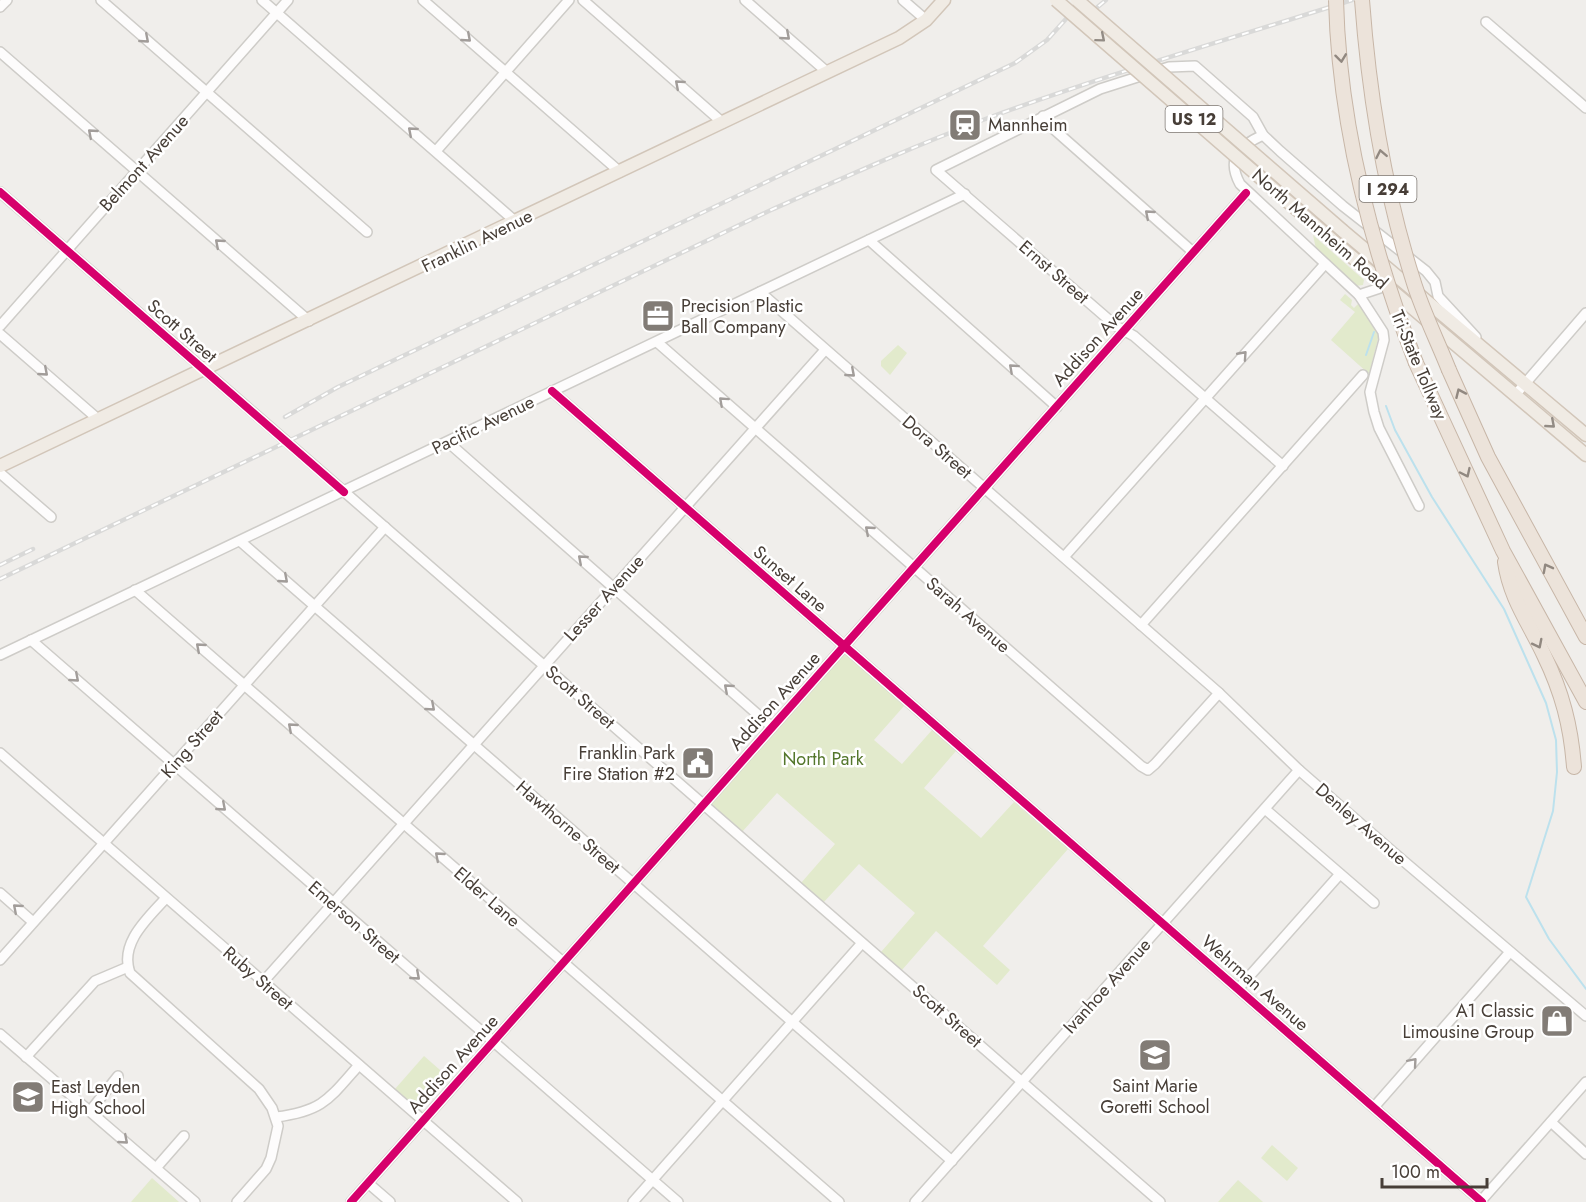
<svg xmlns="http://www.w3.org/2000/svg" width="1586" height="1202" font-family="Jost,sans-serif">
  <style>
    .green { fill: #e2eacc }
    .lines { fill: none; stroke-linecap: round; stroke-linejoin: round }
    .stream { stroke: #bce1ed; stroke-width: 2 }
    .minor-casing { stroke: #ceccc8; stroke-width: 12 }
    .major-casing { stroke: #d2c6b9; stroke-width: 15 }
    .highway-casing { stroke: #c7b6a7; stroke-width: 16 }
    .minor { stroke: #fdfcfc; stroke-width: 9 }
    .major { stroke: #f0ebe4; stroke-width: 12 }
    .highway { stroke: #ece3da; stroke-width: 14 }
    .rail-casing { stroke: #d9d9d8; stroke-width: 4.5 }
    .rail { stroke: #fff; stroke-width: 2; stroke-dasharray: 7; stroke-linecap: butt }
    .major-bridge-casing { stroke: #d2c6b9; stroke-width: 15; stroke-linecap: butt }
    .highway-bridge-casing { stroke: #c7b6a7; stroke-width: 16; stroke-linecap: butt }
    .major-bridge { stroke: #f0ebe4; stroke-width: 12 }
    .highway-bridge { stroke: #ece3da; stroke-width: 14 }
    .cycleway-casing { stroke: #fff; stroke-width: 11 }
    .cycleway { stroke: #d6006c; stroke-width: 8 }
    .oneway { stroke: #a29d9a }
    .oneway2 { stroke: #938c85 }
    .oneway3 { stroke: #918880 }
    .labels { text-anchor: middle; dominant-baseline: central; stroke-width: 5; stroke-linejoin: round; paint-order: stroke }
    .shield { fill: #fff; stroke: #7e7873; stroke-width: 1.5 }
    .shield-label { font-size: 16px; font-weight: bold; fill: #473e37 }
    .poi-label { font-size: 18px; fill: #473e37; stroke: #fff; text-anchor: start }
    .street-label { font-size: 18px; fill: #473e37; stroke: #fff }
    .park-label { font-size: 18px; fill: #54772c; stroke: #fff }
  </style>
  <rect width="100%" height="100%" fill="#f0eeeb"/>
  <g class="green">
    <polygon points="1313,235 1364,280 1363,285 1356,286 1316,249"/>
    <polygon points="1345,294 1352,300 1351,305 1354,308 1358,304 1364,308 1380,331 1369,374 1331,340 1355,312 1340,300"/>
    <polygon points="898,345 907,353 890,375 881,366 881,361"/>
    <polygon points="844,652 904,706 874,740 902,764 932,730 956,751 924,788 981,838 1014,802 1068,849 983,946 1010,970 997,985 936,931 902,970 881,952 915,913 859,864 823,903 801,883 835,844 777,793 742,832 710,804"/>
    <polygon points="424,1056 448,1077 418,1109 395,1089"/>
    <polygon points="1272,1145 1298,1168 1287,1181 1261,1158"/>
    <polygon points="152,1178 179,1202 131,1202"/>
    <polygon points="1238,1180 1263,1202 1218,1202"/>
  </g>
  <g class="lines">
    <g class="stream">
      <polyline points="1366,355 1374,332"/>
      <polyline points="1386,406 1395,430 1432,497 1504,609 1546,703 1556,740 1557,772 1553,811 1526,897 1549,939 1586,989"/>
    </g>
    <defs>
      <g id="minor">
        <polyline points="101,0 367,232"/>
        <polyline points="262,0 516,222"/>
        <polyline points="423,0 620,172"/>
        <polyline points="583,0 723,123"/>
        <polyline points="745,0 827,72"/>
        <polyline points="903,0 926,20"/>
        <polyline points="0,7 7,0"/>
        <polyline points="1486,22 1586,108"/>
        <polyline points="0,52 309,321"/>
        <polyline points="1043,116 1049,125 1193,252"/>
        <path d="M 1263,135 C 1239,146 1226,158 1240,184 L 1359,295"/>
        <polyline points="436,151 569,0"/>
        <polyline points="0,192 1160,1202"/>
        <polyline points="869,240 1057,407"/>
        <polyline points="1386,286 1359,295 1383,332 1384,340 1370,392 1374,412 1379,428 1419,506"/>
        <polyline points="760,292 1219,693 1299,770 1393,852 1586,1016"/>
        <polyline points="0,326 288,0"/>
        <polyline points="0,334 99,420"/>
        <polyline points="657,342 1141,766 1148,770 1155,764 1219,693"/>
        <polyline points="552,391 1482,1202"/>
        <polyline points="1516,394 1586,313"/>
        <polyline points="449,443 772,727"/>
        <polyline points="1283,466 1134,336 1116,326 936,170 1100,89 1169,67 1195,66 1253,117 1263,135 1280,151 1343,206 1426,271 1435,282 1438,296 1476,337"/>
        <polyline points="0,473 51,517"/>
        <polyline points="240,541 952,1161"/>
        <polyline points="1064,557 1325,264"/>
        <polyline points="135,590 839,1202"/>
        <polyline points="1141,625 1363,375"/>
        <polyline points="31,640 678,1202"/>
        <polyline points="0,655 965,194"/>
        <polyline points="0,753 517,1202"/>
        <polyline points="1265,809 1374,903"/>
        <polyline points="0,893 33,922"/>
        <path d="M 166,898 C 148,918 119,943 130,973 L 259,1089 L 272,1108 L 278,1126 L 271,1158 L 266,1169 L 237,1202"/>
        <polyline points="0,960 385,527"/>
        <polyline points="263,982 825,350"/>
        <polyline points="1238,989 1340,874"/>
        <polyline points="0,1034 195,1202"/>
        <polyline points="26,1057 95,981 128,967"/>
        <polyline points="1375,1106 1510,952"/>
        <polyline points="90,1111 118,1076"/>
        <path d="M 276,1117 C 323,1111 329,1099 359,1065"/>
        <polyline points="1551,1122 1586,1154"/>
        <polyline points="156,1168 184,1136"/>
        <polyline points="368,1183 390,1202"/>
        <polyline points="351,1202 1246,193"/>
        <polyline points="633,1202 862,943"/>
        <polyline points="915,1202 1299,770"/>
        <polyline points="1480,1202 1586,1082"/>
      </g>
      <g id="major">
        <polyline points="1343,231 1586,435"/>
        <polyline points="1331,239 1586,455"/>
        <polyline points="0,466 899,38 926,20 944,0"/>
      </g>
      <g id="highway">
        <polyline points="1416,363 1503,551 1586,702"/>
        <polyline points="1449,370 1488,457 1586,637"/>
        <path d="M 1505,562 C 1510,598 1529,623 1544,655 C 1562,692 1571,726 1574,767"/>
      </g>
    </defs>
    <use href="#minor" class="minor-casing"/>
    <use href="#major" class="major-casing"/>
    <use href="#highway" class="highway-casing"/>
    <use href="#minor" class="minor"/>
    <use href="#major" class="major"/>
    <use href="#highway" class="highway"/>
    <defs>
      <g id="rail">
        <polyline points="1077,24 1106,0"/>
        <polyline points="285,417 338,387 1015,63 1047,40 1083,0"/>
        <polyline points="0,565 33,549"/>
        <path d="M 0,579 L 771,210 C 843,178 914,146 988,118 C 1108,74 1230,39 1352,0"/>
      </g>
    </defs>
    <use href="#rail" class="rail-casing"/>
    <use href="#rail" class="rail"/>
    <defs>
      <g id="major-bridge">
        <polyline points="1056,0 1331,239"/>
        <polyline points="1077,0 1343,231"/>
      </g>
      <g id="highway-bridge">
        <path d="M 1336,0 C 1339,125 1371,247 1416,363"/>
        <path d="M 1362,0 C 1369,95 1384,189 1413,280 C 1422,310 1437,340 1449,370"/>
      </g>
    </defs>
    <use href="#major-bridge" class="major-bridge-casing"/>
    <use href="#highway-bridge" class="highway-bridge-casing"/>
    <use href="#major-bridge" class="major-bridge"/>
    <use href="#highway-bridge" class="highway-bridge"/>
    <defs>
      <g id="cycleway">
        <polyline points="0,192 344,492"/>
        <polyline points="552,391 1482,1202"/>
        <polyline points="351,1202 1246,193"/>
      </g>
    </defs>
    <use href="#cycleway" class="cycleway-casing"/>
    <use href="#cycleway" class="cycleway"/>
  </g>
  <defs><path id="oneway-chevron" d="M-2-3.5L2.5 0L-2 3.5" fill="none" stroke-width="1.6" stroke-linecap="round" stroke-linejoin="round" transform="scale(1.5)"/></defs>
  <g class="oneway">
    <use href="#oneway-chevron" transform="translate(786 36) rotate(41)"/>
    <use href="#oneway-chevron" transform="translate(467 38) rotate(41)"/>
    <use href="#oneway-chevron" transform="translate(145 39) rotate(41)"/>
    <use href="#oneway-chevron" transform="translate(679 84) rotate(-139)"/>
    <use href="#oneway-chevron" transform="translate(412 131) rotate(-139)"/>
    <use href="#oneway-chevron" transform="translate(92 133) rotate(-139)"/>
    <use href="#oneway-chevron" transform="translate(1149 214) rotate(-139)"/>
    <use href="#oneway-chevron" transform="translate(219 243) rotate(-139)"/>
    <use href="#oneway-chevron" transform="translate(1243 355) rotate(-48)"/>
    <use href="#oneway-chevron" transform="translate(1013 368) rotate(-138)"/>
    <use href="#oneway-chevron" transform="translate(44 372) rotate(41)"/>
    <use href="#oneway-chevron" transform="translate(851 373) rotate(41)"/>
    <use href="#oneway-chevron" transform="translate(723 401) rotate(-138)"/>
    <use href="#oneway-chevron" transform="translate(869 530) rotate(-139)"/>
    <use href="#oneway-chevron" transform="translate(582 559) rotate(-139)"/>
    <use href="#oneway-chevron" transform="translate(284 579) rotate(41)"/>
    <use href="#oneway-chevron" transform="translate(200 647) rotate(-139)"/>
    <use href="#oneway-chevron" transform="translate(75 678) rotate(41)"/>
    <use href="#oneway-chevron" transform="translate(728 688) rotate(-139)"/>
    <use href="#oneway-chevron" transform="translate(431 707) rotate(41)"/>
    <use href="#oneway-chevron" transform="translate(292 727) rotate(-139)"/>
    <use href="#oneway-chevron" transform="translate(222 807) rotate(41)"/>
    <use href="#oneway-chevron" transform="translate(439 856) rotate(-139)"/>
    <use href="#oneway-chevron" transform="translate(17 908) rotate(-139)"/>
    <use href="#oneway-chevron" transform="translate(416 976) rotate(41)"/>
    <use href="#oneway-chevron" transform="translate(1413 1062) rotate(-49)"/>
    <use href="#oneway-chevron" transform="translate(124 1140) rotate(41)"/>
  </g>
  <g class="oneway2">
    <use href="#oneway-chevron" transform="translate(1101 38) rotate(40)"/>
    <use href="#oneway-chevron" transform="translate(1551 424) rotate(41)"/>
  </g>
  <g class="oneway3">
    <use href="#oneway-chevron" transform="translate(1341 58) rotate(83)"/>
    <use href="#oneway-chevron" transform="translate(1381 154) rotate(-101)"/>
    <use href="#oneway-chevron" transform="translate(1460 393) rotate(-114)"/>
    <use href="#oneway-chevron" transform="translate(1466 473) rotate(65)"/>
    <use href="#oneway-chevron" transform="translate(1547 568) rotate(-118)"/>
    <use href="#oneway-chevron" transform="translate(1538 644) rotate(63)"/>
  </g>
  <defs>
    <symbol id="station-square" viewBox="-11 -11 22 22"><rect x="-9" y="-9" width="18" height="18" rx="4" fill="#827c76" stroke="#fff"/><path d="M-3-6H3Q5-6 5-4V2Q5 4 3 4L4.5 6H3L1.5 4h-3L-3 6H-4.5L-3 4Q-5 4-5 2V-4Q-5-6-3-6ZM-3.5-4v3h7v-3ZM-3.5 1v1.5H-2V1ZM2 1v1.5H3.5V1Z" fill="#fff"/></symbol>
    <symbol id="office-square" viewBox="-11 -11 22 22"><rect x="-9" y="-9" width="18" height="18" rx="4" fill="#827c76" stroke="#fff"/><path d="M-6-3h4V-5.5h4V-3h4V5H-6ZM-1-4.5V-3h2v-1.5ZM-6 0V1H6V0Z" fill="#fff"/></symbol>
    <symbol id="civic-square" viewBox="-11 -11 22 22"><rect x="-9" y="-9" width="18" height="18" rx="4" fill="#827c76" stroke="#fff"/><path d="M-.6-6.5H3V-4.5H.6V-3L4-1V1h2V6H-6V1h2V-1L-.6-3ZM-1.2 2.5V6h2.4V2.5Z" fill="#fff"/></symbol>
    <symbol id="shop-square" viewBox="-11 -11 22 22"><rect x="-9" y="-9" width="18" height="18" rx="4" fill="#827c76" stroke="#fff"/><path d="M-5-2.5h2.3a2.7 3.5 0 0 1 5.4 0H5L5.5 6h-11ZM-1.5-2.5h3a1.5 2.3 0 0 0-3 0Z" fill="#fff"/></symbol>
    <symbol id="school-square" viewBox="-11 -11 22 22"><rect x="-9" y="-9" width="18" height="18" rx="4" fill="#827c76" stroke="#fff"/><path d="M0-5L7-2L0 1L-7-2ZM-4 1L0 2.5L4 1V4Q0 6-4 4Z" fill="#fff"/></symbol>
  </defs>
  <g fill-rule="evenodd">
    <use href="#station-square" x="946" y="106" width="38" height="38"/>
    <use href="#office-square" x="639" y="297" width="38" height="38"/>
    <use href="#civic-square" x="679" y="744" width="38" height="38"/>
    <use href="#shop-square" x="1538" y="1002" width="38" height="38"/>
    <use href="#school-square" x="1136" y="1036" width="38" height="38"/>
    <use href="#school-square" x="9" y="1078" width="38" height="38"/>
  </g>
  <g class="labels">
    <g class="shield">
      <rect x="1165.5" y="106" width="57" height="26" rx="4.5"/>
      <rect x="1359.5" y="176" width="57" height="26" rx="4.5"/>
    </g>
    <g class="shield-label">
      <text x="1194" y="119">US 12</text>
      <text x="1388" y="189">I 294</text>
    </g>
    <g class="poi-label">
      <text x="988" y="125">Mannheim</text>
      <text x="681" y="306">Precision Plastic<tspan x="681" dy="21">Ball Company</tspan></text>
      <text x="675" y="753" text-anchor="end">Franklin Park<tspan x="675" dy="21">Fire Station #2</tspan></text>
      <text x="1534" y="1011" text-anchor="end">A1 Classic<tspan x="1534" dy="21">Limousine Group</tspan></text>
      <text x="1155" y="1086" text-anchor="middle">Saint Marie<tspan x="1155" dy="21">Goretti School</tspan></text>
      <text x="51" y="1087">East Leyden<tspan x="51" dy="21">High School</tspan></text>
    </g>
    <g class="street-label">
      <text transform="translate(144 163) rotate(-48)">Belmont Avenue</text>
      <text transform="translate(1320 229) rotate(41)">North Mannheim Road</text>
      <text transform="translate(477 241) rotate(-26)">Franklin Avenue</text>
      <text transform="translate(1054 272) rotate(41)">Ernst Street</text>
      <text transform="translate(182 331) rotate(41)">Scott Street</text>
      <text transform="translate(1098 337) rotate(-48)">Addison Avenue</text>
      <text transform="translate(1419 365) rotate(67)">Tri-State Tollway</text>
      <text transform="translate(483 425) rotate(-26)">Pacific Avenue</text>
      <text transform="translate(937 447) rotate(41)">Dora Street</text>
      <text transform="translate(790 579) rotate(41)">Sunset Lane</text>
      <text transform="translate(604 598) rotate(-48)">Lesser Avenue</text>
      <text transform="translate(968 615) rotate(41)">Sarah Avenue</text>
      <text transform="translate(580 697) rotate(41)">Scott Street</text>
      <text transform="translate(775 701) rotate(-48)">Addison Avenue</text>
      <text transform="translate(192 744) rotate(-49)">King Street</text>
      <text transform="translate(1361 824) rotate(41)">Denley Avenue</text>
      <text transform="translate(568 827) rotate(41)">Hawthorne Street</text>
      <text transform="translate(487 897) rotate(41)">Elder Lane</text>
      <text transform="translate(354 922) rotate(41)">Emerson Street</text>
      <text transform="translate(258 978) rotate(41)">Ruby Street</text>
      <text transform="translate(1255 983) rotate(41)">Wehrman Avenue</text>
      <text transform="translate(1107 986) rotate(-48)">Ivanhoe Avenue</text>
      <text transform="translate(947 1016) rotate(41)">Scott Street</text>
      <text transform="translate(453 1064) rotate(-48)">Addison Avenue</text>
    </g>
    <g class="park-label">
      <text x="823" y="759">North Park</text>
    </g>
  </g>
  <path d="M1382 1178v9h105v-9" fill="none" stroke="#473e37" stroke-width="3"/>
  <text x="1391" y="1178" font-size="18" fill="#473e37" stroke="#ffffff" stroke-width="4.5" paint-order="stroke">100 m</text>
</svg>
